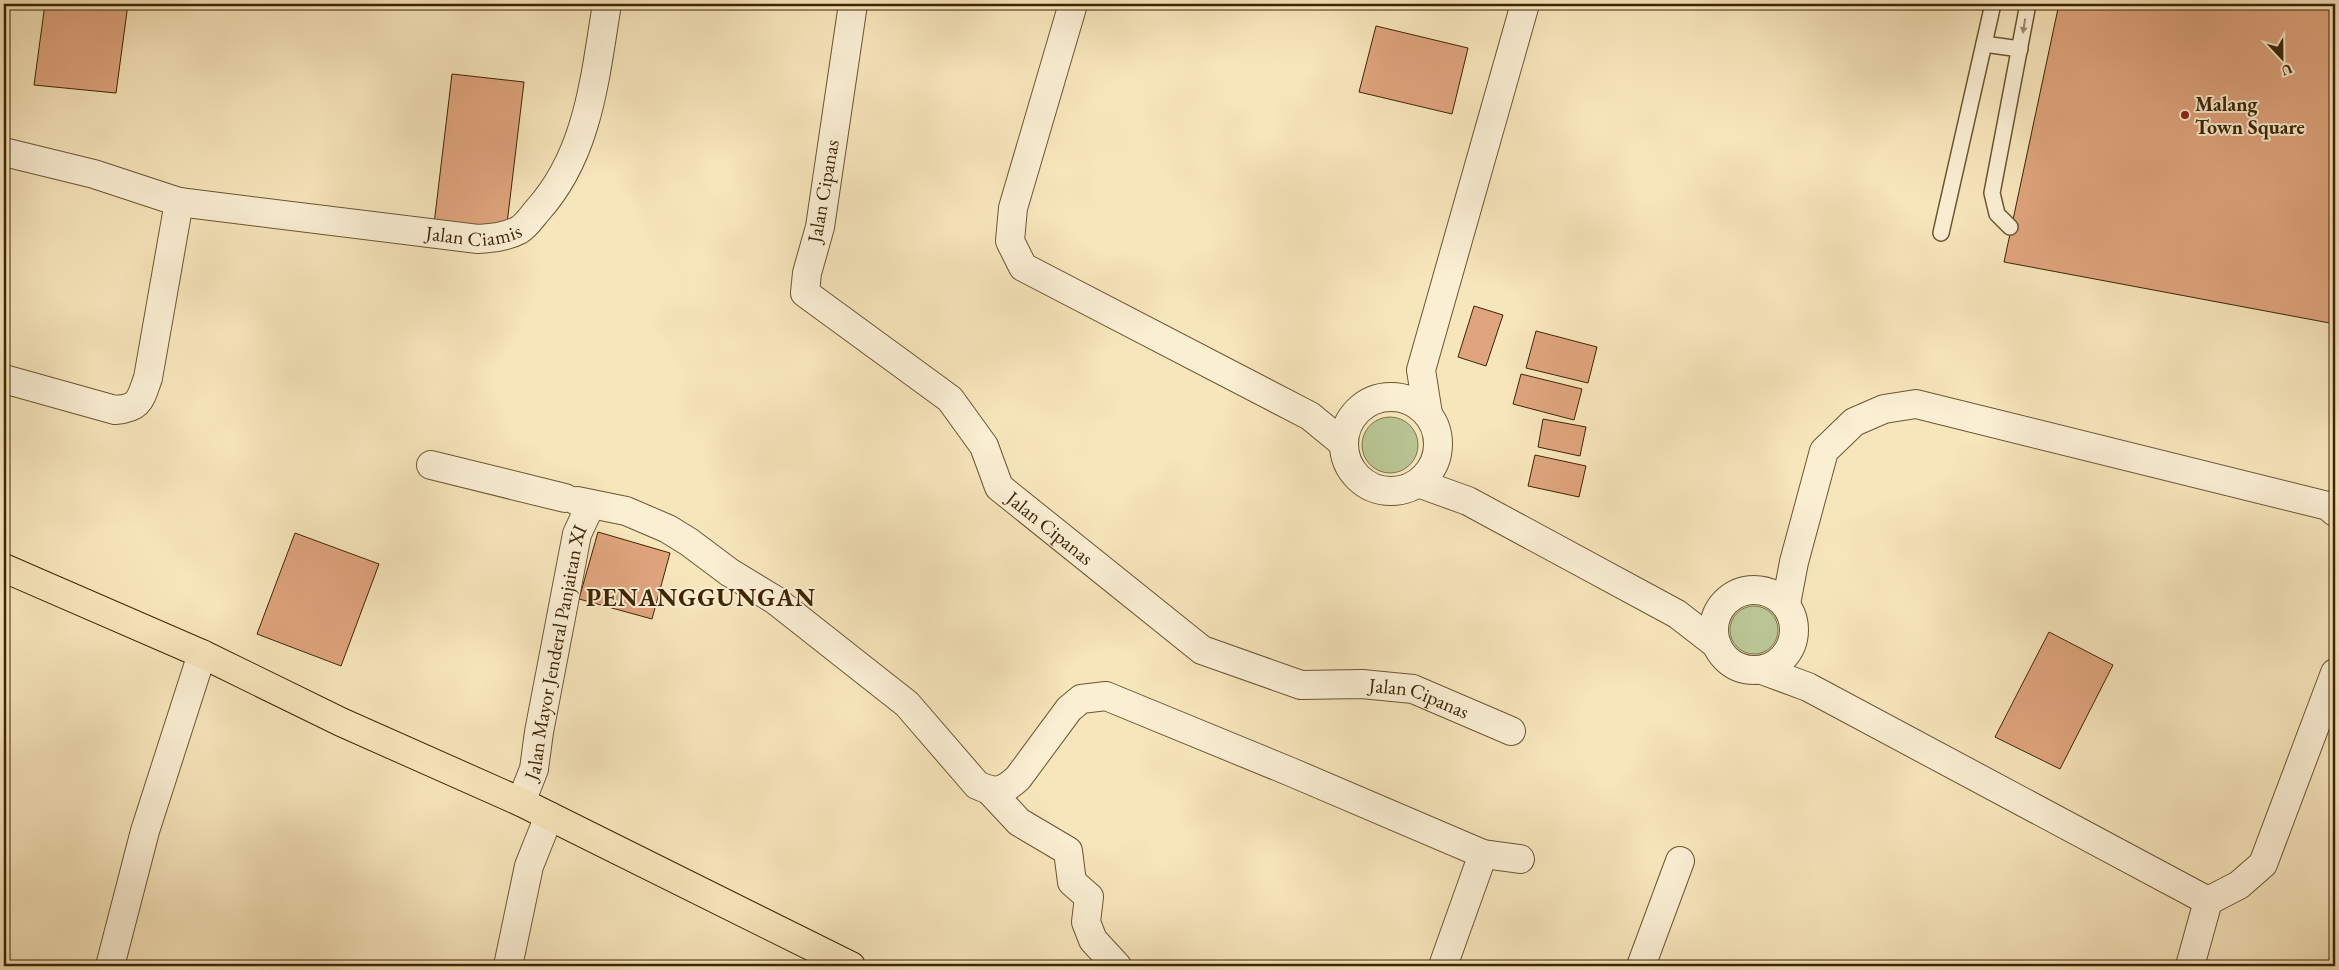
<svg xmlns="http://www.w3.org/2000/svg" width="2339" height="970" font-family="'EB Garamond',serif">
  <style>
    .green { fill: #b9c593; stroke: #7c754b }
    .building { fill: #dfa47d; stroke: #3e2503 }
    .lines { fill: none; stroke-linecap: round; stroke-linejoin: round }
    .lane-casing { stroke: #6c5531; stroke-width: 18 }
    .street-casing { stroke: #6c5531; stroke-width: 30 }
    .primary-casing { stroke: #3e2503; stroke-width: 30 }
    .lane { stroke: #faeed3; stroke-width: 15 }
    .street { stroke: #faeed3; stroke-width: 28 }
    .primary { stroke: #f7e5bb; stroke-width: 28 }
    .oneway { fill: #9c8a6b }
    .poi-dot { fill: #8f2418; stroke: #faeed3; stroke-width: 2 }
    .labels { text-anchor: middle; dominant-baseline: central; stroke-width: 4; stroke-linejoin: round; paint-order: stroke }
    .poi-label { font-size: 20px; font-weight: bold; fill: #3e2503; stroke: #faeed3; text-anchor: start }
    .street-label { font-size: 20px; fill: #3e2503; stroke: #faeed3 }
    .district-label { font-size: 25px; font-weight: bold; letter-spacing: 1px; fill: #3e2503; stroke: #faeed3 }
  </style>
  <rect width="100%" height="100%" fill="#f7e5bb"/>
  <filter id="stains"><feTurbulence type="fractalNoise" baseFrequency=".004" numOctaves="4"/><feColorMatrix values="0 0 0 0 .2 0 0 0 0 .09 0 0 0 0 .02 0 0 0 .5 -.17"/></filter>
  <radialGradient id="worn" r=".72"><stop offset=".6" stop-color="#630" stop-opacity="0"/><stop offset="1" stop-color="#630" stop-opacity=".3"/></radialGradient>
  <g class="green">
    <circle cx="1390" cy="445" r="28"/>
    <circle cx="1754" cy="630" r="24"/>
  </g>
  <g class="building">
    <polygon points="45,4 128,4 116,93 34,85"/>
    <polygon points="2059,4 2335,4 2335,324 2004,262"/>
    <polygon points="1376,26 1468,48 1452,114 1359,92"/>
    <polygon points="452,74 524,82 506,232 434,224"/>
    <polygon points="1474,306 1503,315 1486,366 1458,357"/>
    <polygon points="1536,331 1597,347 1588,383 1526,368"/>
    <polygon points="1521,374 1582,389 1574,420 1513,404"/>
    <polygon points="1543,419 1586,427 1580,456 1538,447"/>
    <polygon points="1535,455 1586,466 1579,497 1528,486"/>
    <polygon points="598,532 670,553 652,619 579,599"/>
    <polygon points="295,533 379,564 341,666 257,634"/>
    <polygon points="2049,632 2113,665 2060,769 1995,737"/>
  </g>
  <g class="lines">
    <defs>
      <g id="lane">
        <polyline points="1984,44 2020,49"/>
        <polyline points="2010,227 1997,214 1992,193 2028,4"/>
        <polyline points="1941,233 1993,4"/>
      </g>
      <g id="street">
        <path id="s1" d="M 853,4 L 820,227 L 807,273 L 805,293 L 950,399 L 984,446 L 999,487 L 1202,650 L 1301,685 L 1362,684 L 1413,689 L 1511,731"/>
        <polyline points="1073,4 1013,208 1010,241 1023,267 1310,416 1344,444"/>
        <path id="s2" d="M 4,152 L 94,174 L 179,202 L 478,239 C 492,238 506,237 519,230 C 526,226 532,217 537,211 C 589,154 595,76 607,4"/>
        <path d="M 4,379 L 115,410 C 140,408 140,400 148,378 L 179,202"/>
        <circle cx="1391" cy="444" r="47"/>
        <polyline points="1428,414 1421,370 1525,4"/>
        <polyline points="431,465 565,498"/>
        <polyline points="1418,483 1468,501 1677,614 1717,645"/>
        <path d="M 577,501 L 626,511 L 668,529 L 689,542 L 729,572 L 775,600 L 907,704 L 977,785 C 996,794 1003,792 1018,778 L 1069,709 L 1081,699 L 1106,696 L 1291,772 L 1483,854 L 1520,859"/>
        <circle cx="1754" cy="630" r="40"/>
        <polyline points="1786,604 1794,562 1824,451 1854,422 1884,409 1916,404 2328,506 2335,512"/>
        <polyline points="1762,670 1808,687 2208,901 2239,885 2263,864 2335,673"/>
        <polyline points="990,791 1019,822 1068,851 1072,882 1089,897 1086,922 1093,940 1117,966"/>
        <path id="s3" d="M 521,802 L 534,769 L 539,732 L 577,534 L 591,504"/>
        <polyline points="110,966 145,831 202,654"/>
        <polyline points="508,966 529,866 549,816"/>
        <polyline points="1443,966 1483,854"/>
        <polyline points="1641,966 1680,861"/>
        <polyline points="2190,966 2208,901"/>
      </g>
      <polyline id="primary" points="4,568 202,654 341,722 521,802 851,966"/>
    </defs>
    <use href="#lane" class="lane-casing"/>
    <use href="#street" class="street-casing"/>
    <use href="#primary" class="primary-casing"/>
    <use href="#lane" class="lane"/>
    <use href="#street" class="street"/>
    <use href="#primary" class="primary"/>
  </g>
  <defs><path id="oneway-solid" d="M-6-.8H1V-3.2L6.5 0L1 3.2V.8H-6Z" transform="scale(1.25)"/></defs>
  <use class="oneway" href="#oneway-solid" transform="translate(2024 26) rotate(99)"/>
  <circle class="poi-dot" cx="2185" cy="115" r="5"/>
  <g class="labels">
    <g class="poi-label">
      <text x="2195" y="104">Malang<tspan x="2195" dy="23">Town Square</tspan></text>
    </g>
    <g class="street-label">
      <text transform="translate(823 191) rotate(-80)">Jalan Cipanas</text>
      <text stroke="none"><textPath href="#s2" startOffset="479">Jalan Ciamis</textPath></text>
      <text stroke="none"><textPath href="#s1" startOffset="640">Jalan Cipanas</textPath></text>
      <text stroke="none"><textPath href="#s3" startOffset="154">Jalan Mayor Jenderal Panjaitan XI</textPath></text>
      <text stroke="none"><textPath href="#s1" startOffset="1060">Jalan Cipanas</textPath></text>
    </g>
    <g class="district-label">
      <text x="701" y="597">PENANGGUNGAN</text>
    </g>
  </g>
  <rect width="2339" height="970" fill="none" stroke="#f7e5bb" stroke-width="20"/>
  <rect x="5" y="5" width="2329" height="960" fill="none" stroke="#3e2503" stroke-width="2.5"/>
  <rect x="10" y="10" width="2319" height="950" fill="none" stroke="#3e2503"/>
  <g transform="translate(2282 58) rotate(158)" stroke="#faeed3" stroke-width="4" paint-order="stroke">
  <path d="M0-4L9 19L0 12L-9 19Z" fill="#3e2503"/>
  <text y="-8" font-size="14" font-weight="bold" text-anchor="middle" fill="#3e2503">U</text>
  </g>
  <rect width="100%" height="100%" filter="url(#stains)"/>
  <rect width="100%" height="100%" fill="url(#worn)"/>
</svg>
